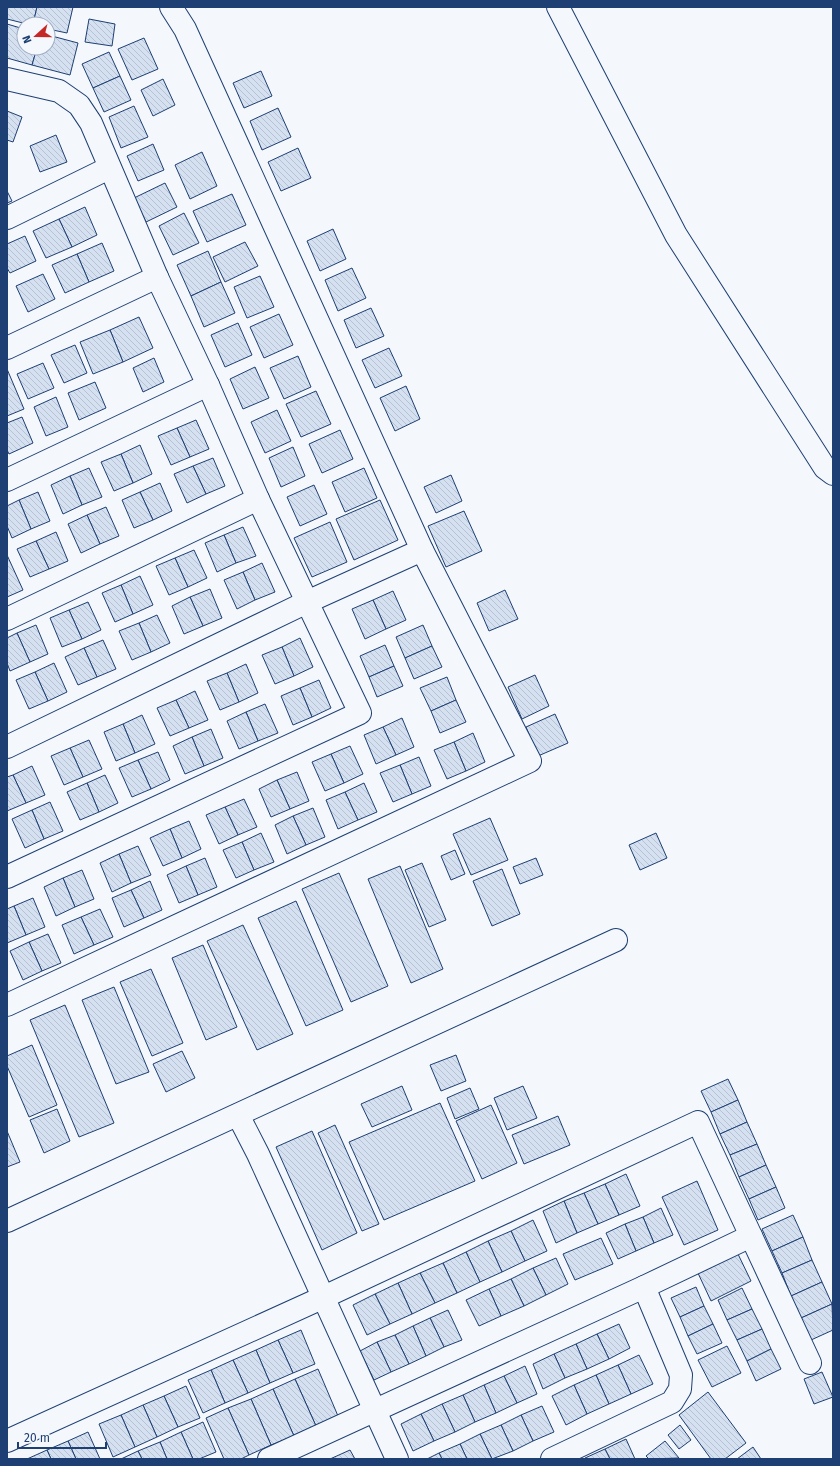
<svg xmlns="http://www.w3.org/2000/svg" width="840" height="1466" font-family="'Fira Sans',sans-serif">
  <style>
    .building { fill: url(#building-back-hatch); stroke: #1d3f73 }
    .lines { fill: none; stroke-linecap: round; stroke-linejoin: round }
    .minor-casing { stroke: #1d3f73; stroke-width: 24 }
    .minor { stroke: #f4f7fb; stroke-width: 22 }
  </style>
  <defs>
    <pattern id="building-back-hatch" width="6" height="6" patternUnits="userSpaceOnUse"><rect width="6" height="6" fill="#d5e0f0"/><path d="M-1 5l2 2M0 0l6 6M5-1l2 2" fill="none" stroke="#b6c1d1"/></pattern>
  </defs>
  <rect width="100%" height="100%" fill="#f4f7fb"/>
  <g class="building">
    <polygon points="7,7 37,7 33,24 27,24 7,19"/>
    <polygon points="37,7 73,7 67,33 48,29 48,24 33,24"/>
    <polygon points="89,19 115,24 112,46 85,42"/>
    <polygon points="7,24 24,29 24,48 37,48 32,65 7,58"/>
    <polygon points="48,35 78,43 70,75 32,65 37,48 48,48"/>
    <polygon points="144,38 158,69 132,80 118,49"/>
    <polygon points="109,52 120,76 93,88 82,64"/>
    <polygon points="261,71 272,96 244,108 233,83"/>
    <polygon points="120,76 131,100 104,112 93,88"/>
    <polygon points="163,79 175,105 153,116 141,90"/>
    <polygon points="134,106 148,137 121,148 109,117"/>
    <polygon points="278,108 291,137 262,150 250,121"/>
    <polygon points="7,111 22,117 13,142 7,140"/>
    <polygon points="56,135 67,162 40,172 30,146"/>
    <polygon points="153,144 164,170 138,181 127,156"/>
    <polygon points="298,148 311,178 281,191 268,162"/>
    <polygon points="202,152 217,186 190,199 175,165"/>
    <polygon points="165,183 177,207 146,222 134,198"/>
    <polygon points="7,191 12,201 7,203"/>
    <polygon points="232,194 246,225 207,242 193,211"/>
    <polygon points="85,207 97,235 72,247 59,219"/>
    <polygon points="184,213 199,243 173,255 159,226"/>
    <polygon points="59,219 72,247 46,258 33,231"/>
    <polygon points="333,229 346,259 320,271 307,241"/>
    <polygon points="25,236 36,261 10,273 7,268 7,244"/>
    <polygon points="245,242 258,266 225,282 213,257"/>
    <polygon points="102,243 114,271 89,282 77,254"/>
    <polygon points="208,251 221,282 191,296 177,265"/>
    <polygon points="77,254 89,282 65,293 52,265"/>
    <polygon points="352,268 366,298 338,311 325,280"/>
    <polygon points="43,274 55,299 28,312 16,286"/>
    <polygon points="260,276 274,307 247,318 234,287"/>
    <polygon points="221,282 235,313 204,327 191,296"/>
    <polygon points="371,308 384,336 356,348 344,320"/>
    <polygon points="279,314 293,345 264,358 250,327"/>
    <polygon points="139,317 153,348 123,362 110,330"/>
    <polygon points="238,323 252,355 225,367 211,335"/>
    <polygon points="110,330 123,362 93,374 80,342"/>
    <polygon points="75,345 87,373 64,383 51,355"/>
    <polygon points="389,348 402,376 375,388 362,360"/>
    <polygon points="298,356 311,387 284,399 270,368"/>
    <polygon points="154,358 164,382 143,392 133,368"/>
    <polygon points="43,363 54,388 28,399 17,374"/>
    <polygon points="255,367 269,398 243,409 230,379"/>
    <polygon points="7,369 24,409 7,416"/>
    <polygon points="95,382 106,408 79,420 68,393"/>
    <polygon points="406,386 420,419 395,431 380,398"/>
    <polygon points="316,391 331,424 301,437 286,404"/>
    <polygon points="56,397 68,427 46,436 34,407"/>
    <polygon points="277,410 291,441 265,453 251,422"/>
    <polygon points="22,417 33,443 9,454 7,450 7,423"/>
    <polygon points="196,420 209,449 190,457 177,428"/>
    <polygon points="177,428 190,457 171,465 158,436"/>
    <polygon points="340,430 353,459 322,473 309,444"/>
    <polygon points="140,445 152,474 133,483 121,454"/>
    <polygon points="293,447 305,476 281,487 269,458"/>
    <polygon points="121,454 133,483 114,491 101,462"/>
    <polygon points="213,458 225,486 206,494 193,466"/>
    <polygon points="193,466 206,494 187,503 174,474"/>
    <polygon points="89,468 102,497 82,505 70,476"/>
    <polygon points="364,468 377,498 345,512 332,482"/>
    <polygon points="451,475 462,501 436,513 424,487"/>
    <polygon points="70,476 82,505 63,514 51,485"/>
    <polygon points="160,483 172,511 153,520 140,492"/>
    <polygon points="314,485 327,514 300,526 287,497"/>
    <polygon points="38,492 50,521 31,529 19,500"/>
    <polygon points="140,492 153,520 134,528 122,500"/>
    <polygon points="19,500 31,529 12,538 7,526 7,506"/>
    <polygon points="380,500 398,540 354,560 336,519"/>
    <polygon points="106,507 119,536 100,544 87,515"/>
    <polygon points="464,511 482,551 446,567 428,526"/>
    <polygon points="87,515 100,544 81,553 68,524"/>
    <polygon points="330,522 347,562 312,577 294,538"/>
    <polygon points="243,527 256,556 236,563 224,535"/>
    <polygon points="56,532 68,561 49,569 36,541"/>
    <polygon points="224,535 236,563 217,572 205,543"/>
    <polygon points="36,541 49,569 30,577 17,549"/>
    <polygon points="194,550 207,578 188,587 175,558"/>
    <polygon points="7,555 23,590 7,597"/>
    <polygon points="175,558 188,587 169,595 156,566"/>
    <polygon points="262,563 275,592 255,600 243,572"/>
    <polygon points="243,572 255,600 237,609 224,580"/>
    <polygon points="140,576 153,605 133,614 121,585"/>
    <polygon points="121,585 133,614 115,622 102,593"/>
    <polygon points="210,589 222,618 203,626 190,597"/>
    <polygon points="505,590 518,619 489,631 477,603"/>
    <polygon points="393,591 406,620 386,629 373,600"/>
    <polygon points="190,597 203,626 184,634 172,606"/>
    <polygon points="373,600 386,629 365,639 352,609"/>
    <polygon points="88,602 101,630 82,639 69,610"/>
    <polygon points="69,610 82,639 62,647 50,618"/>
    <polygon points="157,615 170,643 151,652 139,623"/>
    <polygon points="139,623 151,652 132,660 119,631"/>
    <polygon points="36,625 48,654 30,662 17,633"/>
    <polygon points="423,625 432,646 405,658 396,637"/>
    <polygon points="17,633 30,662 10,671 7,663 7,638"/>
    <polygon points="300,638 313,667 294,676 282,647"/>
    <polygon points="103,640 116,669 97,677 84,648"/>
    <polygon points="385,645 394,666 369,677 360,656"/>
    <polygon points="432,646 442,667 414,679 405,658"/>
    <polygon points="282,647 294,676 275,684 262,655"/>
    <polygon points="84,648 97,677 78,685 65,657"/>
    <polygon points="54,663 67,692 48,701 35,672"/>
    <polygon points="246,664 258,693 239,702 227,673"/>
    <polygon points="394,666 403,686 377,697 369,677"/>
    <polygon points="35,672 48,701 29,709 16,680"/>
    <polygon points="227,673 239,702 220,710 207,681"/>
    <polygon points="535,675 549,706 522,719 508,687"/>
    <polygon points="447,677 456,700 431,711 420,688"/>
    <polygon points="319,680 331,708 312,717 300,688"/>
    <polygon points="300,688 312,717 293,725 281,696"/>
    <polygon points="195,691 208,720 189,728 176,700"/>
    <polygon points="176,700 189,728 170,736 157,708"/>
    <polygon points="456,700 466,722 440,733 431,711"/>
    <polygon points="265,704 278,733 258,741 246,712"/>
    <polygon points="246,712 258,741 239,749 227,721"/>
    <polygon points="555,714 568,743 538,756 526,727"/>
    <polygon points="142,715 155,744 135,753 123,724"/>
    <polygon points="402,718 414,747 396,755 383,727"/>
    <polygon points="123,724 135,753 116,761 104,732"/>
    <polygon points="383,727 396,755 376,764 364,735"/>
    <polygon points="211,729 223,758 204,766 192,737"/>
    <polygon points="473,733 485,762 466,771 454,742"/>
    <polygon points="192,737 204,766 185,774 173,746"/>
    <polygon points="89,740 102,769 83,777 70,748"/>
    <polygon points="454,742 466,771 447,779 434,750"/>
    <polygon points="350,746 363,774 344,783 331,754"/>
    <polygon points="70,748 83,777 64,785 51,756"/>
    <polygon points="158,752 170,780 151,789 138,760"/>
    <polygon points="331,754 344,783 325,791 312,762"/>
    <polygon points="419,757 431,786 412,794 400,765"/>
    <polygon points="138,760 151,789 132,797 119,768"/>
    <polygon points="400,765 412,794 393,802 380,773"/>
    <polygon points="32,766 45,795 26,803 13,775"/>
    <polygon points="297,772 309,801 290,809 277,780"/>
    <polygon points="13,775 26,803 7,811 7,777"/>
    <polygon points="105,775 118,803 99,812 87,783"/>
    <polygon points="277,780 290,809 271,817 259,789"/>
    <polygon points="87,783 99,812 80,820 67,792"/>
    <polygon points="364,783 377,812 358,820 345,792"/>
    <polygon points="345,792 358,820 338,829 326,800"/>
    <polygon points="244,799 257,827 238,835 225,807"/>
    <polygon points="50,802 63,831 44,839 32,810"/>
    <polygon points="225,807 238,835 219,844 206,815"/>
    <polygon points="313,808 325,837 306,845 293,816"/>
    <polygon points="32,810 44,839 25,848 12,819"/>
    <polygon points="293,816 306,845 287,854 275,825"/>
    <polygon points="490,818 508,860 471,875 453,834"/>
    <polygon points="189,821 201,849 182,858 170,829"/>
    <polygon points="170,829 182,858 163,866 150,838"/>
    <polygon points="261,833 274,862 254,870 242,842"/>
    <polygon points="656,833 667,858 640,870 629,845"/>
    <polygon points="242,842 254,870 236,878 223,850"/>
    <polygon points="138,846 151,875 131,883 119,854"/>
    <polygon points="455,850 465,874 451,880 441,856"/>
    <polygon points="119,854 131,883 112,892 100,863"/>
    <polygon points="205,858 217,887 198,895 186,866"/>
    <polygon points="536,858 543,875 520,884 513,867"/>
    <polygon points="422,863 446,920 429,927 405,870"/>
    <polygon points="186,866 198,895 179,903 167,875"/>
    <polygon points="400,866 443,969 411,983 368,879"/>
    <polygon points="502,869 520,914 492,926 473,881"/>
    <polygon points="82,870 94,899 75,907 63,878"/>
    <polygon points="339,873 388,986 351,1002 302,889"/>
    <polygon points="63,878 75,907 56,916 44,887"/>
    <polygon points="150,881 162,910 144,918 131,890"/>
    <polygon points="131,890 144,918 124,927 112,898"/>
    <polygon points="33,898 45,927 26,935 14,906"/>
    <polygon points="296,901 343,1010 306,1026 258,918"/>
    <polygon points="14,906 26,935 7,943 7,909"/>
    <polygon points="100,909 113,937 94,945 81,917"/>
    <polygon points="81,917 94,945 74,954 62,925"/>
    <polygon points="243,925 293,1034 257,1050 207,941"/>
    <polygon points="48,934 61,963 42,971 29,942"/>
    <polygon points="29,942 42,971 23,980 10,951"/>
    <polygon points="203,945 237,1027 206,1040 172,958"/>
    <polygon points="151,969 183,1043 152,1056 120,982"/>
    <polygon points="114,987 149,1072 116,1084 82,1000"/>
    <polygon points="65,1005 114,1123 79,1137 30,1020"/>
    <polygon points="32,1045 57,1105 29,1117 7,1066 7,1056"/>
    <polygon points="182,1051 195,1078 166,1092 153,1064"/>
    <polygon points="456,1055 466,1081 441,1091 430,1065"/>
    <polygon points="728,1079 738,1100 711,1112 701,1091"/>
    <polygon points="402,1086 412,1110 372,1127 361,1104"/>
    <polygon points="523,1086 537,1118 507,1130 494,1098"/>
    <polygon points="470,1088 479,1109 455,1119 447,1098"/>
    <polygon points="738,1100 747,1122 720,1134 711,1112"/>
    <polygon points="440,1103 475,1181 384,1220 349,1142"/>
    <polygon points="491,1105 517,1163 482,1179 456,1121"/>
    <polygon points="57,1109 70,1141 44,1153 30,1120"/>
    <polygon points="558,1116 570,1145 524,1164 512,1135"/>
    <polygon points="747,1122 757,1144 730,1155 720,1134"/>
    <polygon points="335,1125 379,1224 362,1231 318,1133"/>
    <polygon points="7,1131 20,1162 7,1167"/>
    <polygon points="312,1131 357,1233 322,1250 276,1147"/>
    <polygon points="757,1144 766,1165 739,1177 730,1155"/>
    <polygon points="766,1165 776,1187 749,1199 739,1177"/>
    <polygon points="626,1174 640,1206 619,1215 605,1184"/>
    <polygon points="697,1181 718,1230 684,1245 662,1197"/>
    <polygon points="605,1184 619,1215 598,1224 584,1193"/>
    <polygon points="776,1187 785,1208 758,1220 749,1199"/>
    <polygon points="584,1193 598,1224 577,1233 564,1201"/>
    <polygon points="564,1201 577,1233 556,1243 543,1211"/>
    <polygon points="661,1208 673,1235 654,1243 643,1217"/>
    <polygon points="793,1215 803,1237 772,1251 762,1229"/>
    <polygon points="643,1217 654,1243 636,1251 625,1224"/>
    <polygon points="533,1220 547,1251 525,1261 511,1231"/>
    <polygon points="625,1224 636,1251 618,1259 606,1233"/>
    <polygon points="511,1231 525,1261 502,1272 488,1241"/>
    <polygon points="803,1237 812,1260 782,1273 772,1251"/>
    <polygon points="601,1238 613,1264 575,1280 563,1254"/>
    <polygon points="488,1241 502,1272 480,1282 466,1252"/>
    <polygon points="466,1252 480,1282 457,1293 443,1263"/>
    <polygon points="737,1252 751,1281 711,1301 697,1271"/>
    <polygon points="556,1258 568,1284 546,1295 533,1268"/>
    <polygon points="812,1260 822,1282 791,1296 782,1273"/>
    <polygon points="443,1263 457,1293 435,1303 420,1273"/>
    <polygon points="533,1268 546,1295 524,1306 511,1279"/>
    <polygon points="420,1273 435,1303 412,1314 398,1283"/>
    <polygon points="511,1279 524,1306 501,1316 489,1289"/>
    <polygon points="822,1282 832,1304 801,1318 791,1296"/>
    <polygon points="398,1283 412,1314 390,1324 375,1294"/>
    <polygon points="696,1287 704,1306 680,1317 671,1298"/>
    <polygon points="742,1288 752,1309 727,1320 718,1300"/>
    <polygon points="489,1289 501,1316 479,1326 466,1300"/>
    <polygon points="375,1294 390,1324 367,1335 353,1305"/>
    <polygon points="832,1304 833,1330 811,1340 801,1318"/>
    <polygon points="704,1306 713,1324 688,1336 680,1317"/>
    <polygon points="752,1309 762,1329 737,1340 727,1320"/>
    <polygon points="448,1310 462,1340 444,1347 430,1318"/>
    <polygon points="430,1318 444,1347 426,1356 413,1326"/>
    <polygon points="619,1324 630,1348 609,1359 597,1334"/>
    <polygon points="713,1324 722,1343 697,1354 688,1336"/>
    <polygon points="413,1326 426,1356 409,1364 395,1335"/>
    <polygon points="762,1329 771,1349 747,1361 737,1340"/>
    <polygon points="301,1330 315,1364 293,1373 278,1340"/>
    <polygon points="597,1334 609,1359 587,1369 576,1344"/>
    <polygon points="395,1335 409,1364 391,1372 377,1342"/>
    <polygon points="278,1340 293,1373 270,1383 256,1350"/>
    <polygon points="377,1342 391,1372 374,1380 360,1351"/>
    <polygon points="576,1344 587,1369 565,1378 554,1354"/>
    <polygon points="727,1346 741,1373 712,1387 698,1360"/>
    <polygon points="771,1349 781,1369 756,1381 747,1361"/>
    <polygon points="256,1350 270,1383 248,1393 233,1360"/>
    <polygon points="554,1354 565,1378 543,1389 533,1364"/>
    <polygon points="639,1355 653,1384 631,1394 618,1365"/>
    <polygon points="233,1360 248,1393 225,1403 211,1370"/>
    <polygon points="618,1365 631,1394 609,1404 596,1375"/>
    <polygon points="525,1366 537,1394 517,1403 504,1376"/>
    <polygon points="318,1369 338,1416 316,1426 295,1379"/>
    <polygon points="211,1370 225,1403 203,1413 188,1380"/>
    <polygon points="822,1372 833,1397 814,1404 804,1379"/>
    <polygon points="596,1375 609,1404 587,1414 574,1385"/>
    <polygon points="504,1376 517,1403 496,1413 484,1385"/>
    <polygon points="295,1379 316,1426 294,1436 273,1389"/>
    <polygon points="484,1385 496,1413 475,1422 463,1395"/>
    <polygon points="574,1385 587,1414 566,1425 552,1396"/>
    <polygon points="186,1386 200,1418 178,1427 164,1396"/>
    <polygon points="273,1389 294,1436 271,1445 251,1399"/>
    <polygon points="708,1392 746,1443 725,1459 711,1459 679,1415"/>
    <polygon points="463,1395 475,1422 455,1432 442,1404"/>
    <polygon points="164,1396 178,1427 157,1437 143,1405"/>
    <polygon points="251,1399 271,1445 249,1455 228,1408"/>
    <polygon points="442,1404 455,1432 434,1441 421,1414"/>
    <polygon points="143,1405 157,1437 135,1447 121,1415"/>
    <polygon points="542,1406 554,1432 533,1441 521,1415"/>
    <polygon points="228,1408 249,1455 241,1459 224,1459 206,1418"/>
    <polygon points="421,1414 434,1441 413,1451 401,1424"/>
    <polygon points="121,1415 135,1447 113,1457 99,1424"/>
    <polygon points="521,1415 533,1441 513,1451 501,1425"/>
    <polygon points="203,1422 216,1452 199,1459 193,1459 181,1432"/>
    <polygon points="501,1425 513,1451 492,1459 480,1434"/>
    <polygon points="680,1425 691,1440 679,1449 668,1435"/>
    <polygon points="88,1432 100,1459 76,1459 68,1441"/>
    <polygon points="181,1432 193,1459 167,1459 160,1442"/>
    <polygon points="480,1434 492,1459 467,1459 460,1444"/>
    <polygon points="626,1439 635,1459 610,1459 605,1449"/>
    <polygon points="68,1441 76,1459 51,1459 47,1450"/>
    <polygon points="665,1441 679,1458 649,1459 646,1456"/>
    <polygon points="160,1442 167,1459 142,1459 138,1451"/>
    <polygon points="460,1444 467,1459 442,1459 439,1453"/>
    <polygon points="753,1447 761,1459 737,1459"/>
    <polygon points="605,1449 610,1459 585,1459 585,1458"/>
    <polygon points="47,1450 51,1459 27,1459"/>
    <polygon points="350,1450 355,1459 330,1459"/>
    <polygon points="138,1451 142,1459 121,1459"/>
    <polygon points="439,1453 442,1459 427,1459"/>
  </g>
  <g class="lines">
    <defs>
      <g id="minor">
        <polyline points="558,7 676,235 825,468 833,474"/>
        <polyline points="7,79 59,91 79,105 91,123 157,277 208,385 258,499 360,713 7,877"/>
        <polyline points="7,218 109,168"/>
        <polyline points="7,348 157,277"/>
        <polyline points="7,480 208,385"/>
        <polyline points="7,619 258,499"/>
        <polyline points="7,747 307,602 422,550"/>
        <polyline points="7,1005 530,761 422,550 185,29 171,7"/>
        <polyline points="238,1115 258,1154 397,1459"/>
        <polyline points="7,1221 616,940"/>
        <polyline points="751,1236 810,1363"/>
        <polyline points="7,1441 324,1297 698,1122 751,1236 644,1287 269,1459"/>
        <polyline points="552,1459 672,1402 680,1389 681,1375 644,1287"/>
      </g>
    </defs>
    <use href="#minor" class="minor-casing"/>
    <use href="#minor" class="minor"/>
  </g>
  <rect width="840" height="1466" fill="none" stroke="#1d3f73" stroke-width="16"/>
  <g transform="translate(36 36) rotate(249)"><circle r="19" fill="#f4f7fb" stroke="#9eadc5"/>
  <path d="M0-3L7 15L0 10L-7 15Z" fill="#c62828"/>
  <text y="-6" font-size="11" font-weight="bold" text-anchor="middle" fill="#1d3f73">N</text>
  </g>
  <path d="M18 1442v6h88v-6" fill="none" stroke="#1d3f73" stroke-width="2"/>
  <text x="24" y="1442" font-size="12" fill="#1d3f73" stroke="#f4f7fb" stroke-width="3" paint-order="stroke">20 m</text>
</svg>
